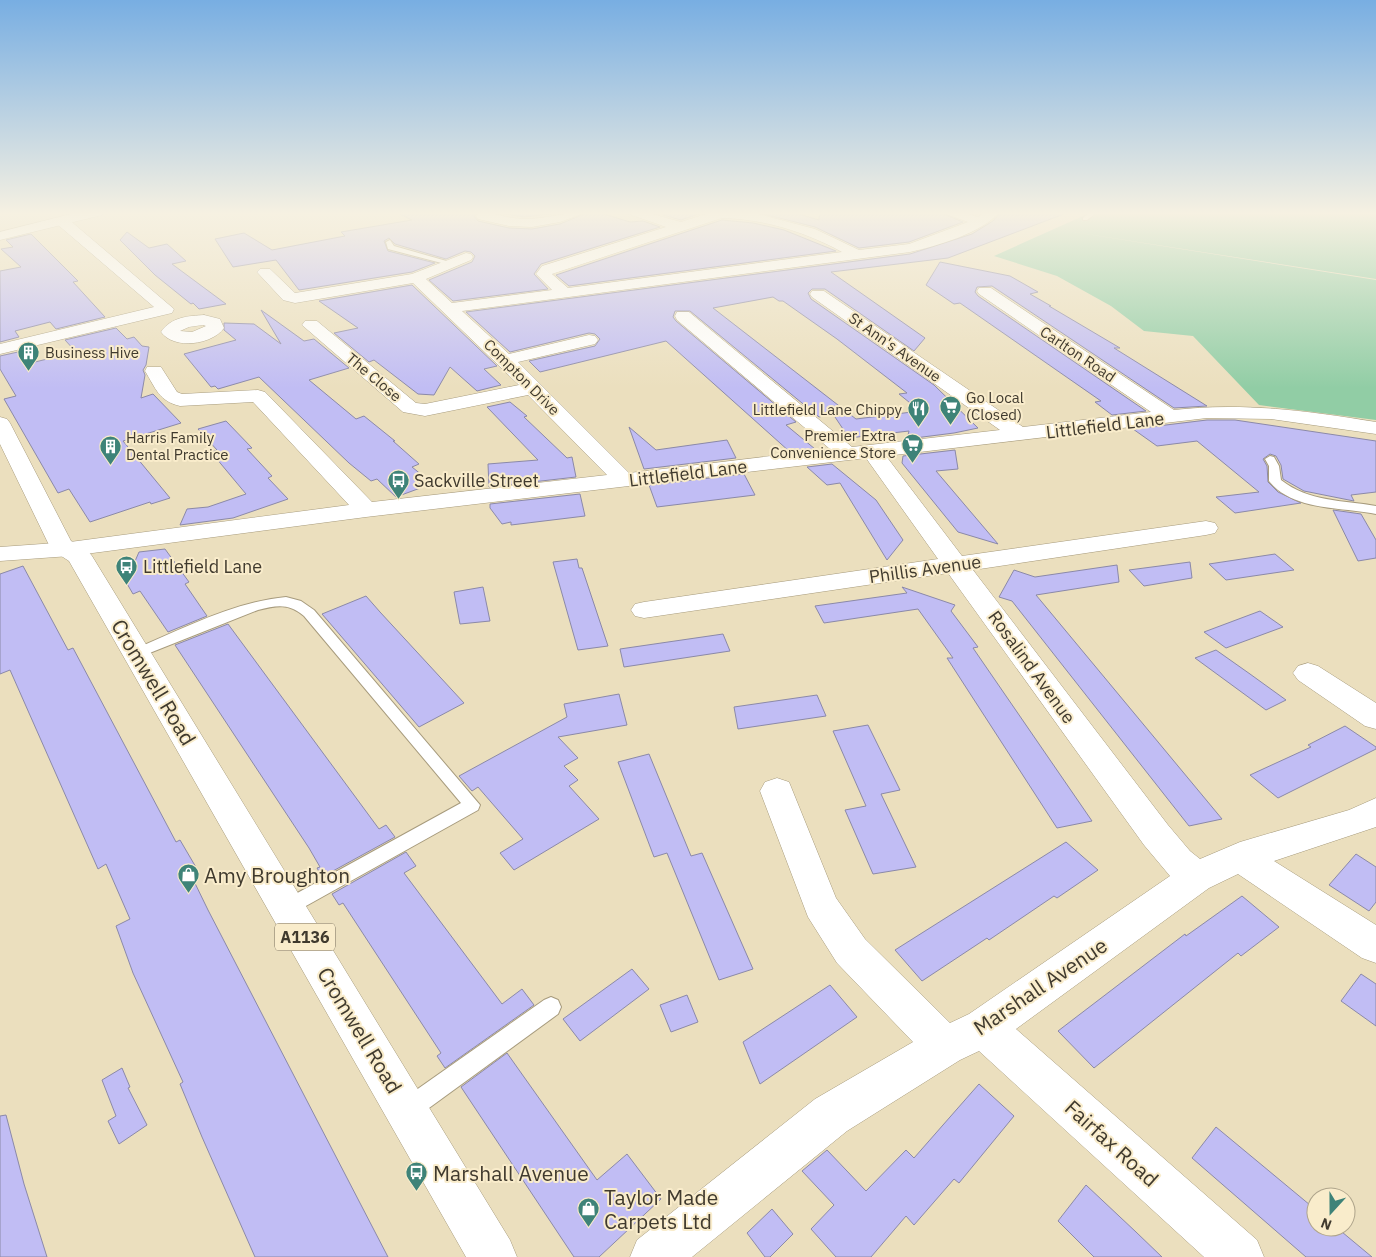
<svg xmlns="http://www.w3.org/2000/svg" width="1376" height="1257" font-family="'IBM Plex Sans',sans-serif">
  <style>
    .green { fill: #91cda5 }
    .building { fill: #c1bdf4; stroke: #8b89a8; fill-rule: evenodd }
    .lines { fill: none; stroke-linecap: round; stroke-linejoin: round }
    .service-casing { stroke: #a79b7d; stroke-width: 2 }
    .minor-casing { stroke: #a79b7d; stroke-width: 1 }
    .primary-casing { stroke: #a79b7d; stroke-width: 1 }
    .service { fill: #fff; fill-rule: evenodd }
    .minor { fill: #fff; fill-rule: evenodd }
    .primary { fill: #fff; fill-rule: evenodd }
    .labels { text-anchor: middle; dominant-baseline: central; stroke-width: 4; stroke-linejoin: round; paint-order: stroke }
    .far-street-label { font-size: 15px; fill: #403a2e; stroke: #f9eccb }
    .far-poi-label { font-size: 15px; fill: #403a2e; stroke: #f9eccb; text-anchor: start }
    .shield { fill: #f9eccb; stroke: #786f5d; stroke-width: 1 }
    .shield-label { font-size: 16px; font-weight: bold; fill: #403a2e }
    .street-label { font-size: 18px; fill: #403a2e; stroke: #f9eccb }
    .poi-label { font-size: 18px; fill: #403a2e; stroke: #f9eccb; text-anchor: start }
    .near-street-label { font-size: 21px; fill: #403a2e; stroke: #f9eccb }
    .near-poi-label { font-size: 21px; fill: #403a2e; stroke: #f9eccb; text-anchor: start }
  </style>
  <rect width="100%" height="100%" fill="#ebdfbe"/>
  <polygon class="green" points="1092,212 1376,212 1376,279 1061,230 1376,280 1376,420 1259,405 1193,336 1144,331 1111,306 1057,276 994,256"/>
  <g class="building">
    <polygon points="396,212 477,212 474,216 478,221 509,228 532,229 560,224 589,212 597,212 630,222 643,221 660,227 541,264 534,274 548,289 453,301 429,280 472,262 475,256 471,252 465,251 446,259 395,244 389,238 384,241 388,251 435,263 412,272 299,290 276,260 233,267 215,239 244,233 272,250 345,236 341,232 412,220"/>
    <polygon points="496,212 563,212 524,217"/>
    <polygon points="671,212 704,212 681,220 663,215"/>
    <polygon points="792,212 819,220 820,212 939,212 963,222 909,242 859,248 815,227 760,213"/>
    <path d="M 1001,212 L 1064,214 L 948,258 L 831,272 L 925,338 L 914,351 L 825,289 L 812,289 L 808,293 L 811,299 L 934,385 L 978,428 L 954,433 L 907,439 L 909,431 L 849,438 L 833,414 L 819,417 L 690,311 L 675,311 L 673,317 L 676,321 L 796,422 L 786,425 L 815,449 L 790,452 L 666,341 L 540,372 L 529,361 L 595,346 L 600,339 L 595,334 L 589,333 L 510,352 L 466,312 L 910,254 L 972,234 L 993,221 ZM 773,297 L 779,301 L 783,301 L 837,339 L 907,393 L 899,394 L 920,411 L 856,419 L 713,308 Z"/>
    <polygon points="722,220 753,223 784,230 836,251 569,286 556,275"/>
    <polygon points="127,232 149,248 167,244 186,261 172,264 226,304 199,309 193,303 191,304 155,275 120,240"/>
    <polygon points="31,234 78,281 73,282 105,317 56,329 50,322 15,331 19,337 0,342 0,271 21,267 1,249 13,247 6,240"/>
    <polygon points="940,262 1010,276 1038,292 1030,294 1051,306 1049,306 1120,348 1114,348 1207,406 1174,408 992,286 977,287 975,292 978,296 1146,411 1112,415 1095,402 1101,401 960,303 954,304 926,285"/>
    <polygon points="412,285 497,366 484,369 501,385 477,391 450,367 434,395 418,394 374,360 369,362 334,333 358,328 319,301"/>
    <polygon points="261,310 304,341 314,339 349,368 309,380 356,419 364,416 395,441 393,441 419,464 412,467 428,480 419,484 423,487 396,497 377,479 371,481 349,463 259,377 218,389 215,386 211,387 184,354 236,340 224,330 224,323 254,324 281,344"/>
    <polygon points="116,328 127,339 134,337 142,346 149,347 146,365 143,370 145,375 141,398 153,394 181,423 123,441 170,498 151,504 150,502 90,522 69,489 58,493 4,399 16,396 0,369 0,356 27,350 35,362 76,352 65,340"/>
    <polygon points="510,402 527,416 524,417 567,458 572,457 576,477 489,487 488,464 538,460 487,407"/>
    <polygon points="1207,420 1235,420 1376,441 1376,492 1351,495 1354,501 1304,491 1283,479 1281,465 1276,456 1270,454 1263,459 1267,466 1268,482 1278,492 1301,503 1235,513 1216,497 1259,492 1197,441 1157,446 1133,429"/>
    <polygon points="226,421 252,448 247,449 272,476 268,478 288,499 233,518 180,525 187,509 208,507 246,494 211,452 217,450 198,429"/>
    <polygon points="629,427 656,450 727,440 736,458 644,469"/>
    <polygon points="955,450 958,469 936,471 998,544 958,532 902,463 903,456"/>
    <polygon points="832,464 876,500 903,540 887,560 840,483 827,485 807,467"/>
    <polygon points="744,474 755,495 657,507 649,485"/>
    <polygon points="580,494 585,516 511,525 511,522 502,524 490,508 490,504"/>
    <polygon points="1333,510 1361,514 1376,540 1376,558 1358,561"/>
    <polygon points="165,549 189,582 185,584 207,616 168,632 140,591 133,594 126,582 139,552"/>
    <polygon points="1275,554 1294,570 1226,580 1209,564"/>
    <polygon points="577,559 579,568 582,568 608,646 578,650 553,562"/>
    <polygon points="1190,562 1192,578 1144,586 1129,570"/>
    <polygon points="1117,565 1119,582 1036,595 1222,819 1189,826 1012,601 999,597 1014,570 1035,577"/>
    <polygon points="23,566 68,650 73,648 176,842 180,840 197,869 190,873 208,910 388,1257 255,1257 202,1137 180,1084 183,1082 133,973 116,926 130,919 106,864 98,869 10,670 0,674 0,574"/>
    <polygon points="483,587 490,621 460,624 454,592"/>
    <polygon points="902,587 955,605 951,611 978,647 973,648 1092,821 1057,828 947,658 953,658 918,609 824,623 815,606 907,593"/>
    <polygon points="366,596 380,612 464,703 419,727 322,614"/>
    <polygon points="1260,611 1283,627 1226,648 1204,632"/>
    <polygon points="228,624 379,829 386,825 395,837 322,877 317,868 320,867 309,848 175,645"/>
    <polygon points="723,634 730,651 624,667 620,649"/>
    <polygon points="1216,650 1250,674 1286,700 1266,710 1195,658"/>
    <polygon points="619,694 627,725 558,737 578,758 564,766 578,780 569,786 599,819 514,870 500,853 523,839 478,787 472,791 459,776 567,717 564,704"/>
    <polygon points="817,695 826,716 738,729 734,707"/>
    <polygon points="868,725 900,790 881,794 916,867 873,874 845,810 866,806 833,731"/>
    <polygon points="1345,726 1376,747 1376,749 1278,798 1250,775 1311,747 1308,745"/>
    <polygon points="649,754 691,856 702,853 753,969 719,980 667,853 654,857 618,762"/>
    <polygon points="1066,842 1098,870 1057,898 1054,896 989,940 987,938 922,981 895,950"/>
    <polygon points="406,852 416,866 404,873 502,1004 522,989 534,1005 445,1068 437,1056 441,1053 343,903 339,905 332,894"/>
    <polygon points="1356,854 1376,867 1376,902 1369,911 1329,885"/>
    <polygon points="1242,896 1279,927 1241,956 1238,953 1094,1068 1058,1031 1185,934 1186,936"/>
    <polygon points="632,969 649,989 580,1041 563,1019"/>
    <polygon points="1361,974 1376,984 1376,1026 1341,1001"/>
    <polygon points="830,985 857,1017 760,1084 743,1042"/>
    <polygon points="687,995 698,1022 671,1032 660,1005"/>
    <polygon points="507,1053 597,1180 627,1154 661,1199 599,1257 574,1257 461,1087"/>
    <polygon points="122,1068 130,1087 128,1088 147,1125 119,1144 108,1121 116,1116 102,1080"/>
    <polygon points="979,1084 1014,1116 959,1183 954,1179 914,1225 906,1216 871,1257 836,1257 811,1229 834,1205 802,1171 827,1150 866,1191 906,1150 914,1158"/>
    <polygon points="6,1115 24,1184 47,1257 0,1257 0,1116"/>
    <polygon points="1216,1127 1316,1210 1316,1227 1336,1227 1372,1257 1306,1257 1192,1158"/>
    <polygon points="1086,1185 1136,1232 1162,1257 1094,1257 1058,1221"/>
    <polygon points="772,1209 793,1234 770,1257 765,1257 747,1233"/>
  </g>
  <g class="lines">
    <defs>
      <g id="service">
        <polygon points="1089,212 1097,212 1087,220 1083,220 1083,218"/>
        <polygon points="390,240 394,246 457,264 453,266 388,249 386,242"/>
        <path d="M 1270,456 L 1274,457 L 1279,466 L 1281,480 C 1309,502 1342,500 1376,506 L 1376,514 C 1342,507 1293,511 1269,481 L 1269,466 L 1265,459 Z"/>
        <path d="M 286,597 L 301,601 L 314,610 L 480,805 L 478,810 L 288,916 L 281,914 L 279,908 L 281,902 L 461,803 L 304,616 C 289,603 277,605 258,610 L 142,656 L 137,658 L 130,653 L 132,650 C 181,630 232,602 286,597 Z"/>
        <polygon points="551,997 558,1000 561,1007 558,1014 418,1116 410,1119 402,1116 399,1108 402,1100 544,1000"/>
      </g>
      <g id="minor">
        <path d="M 481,212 C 496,213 509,219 524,219 C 546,219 566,212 587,212 L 560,222 L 532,227 L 509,226 L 478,219 L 476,216 Z"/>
        <path d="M 623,212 L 645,212 L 681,222 L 712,212 L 754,213 L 815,229 L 859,250 L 909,244 L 968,222 L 941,212 L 963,212 L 978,217 L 985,212 L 999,212 C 983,233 936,246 910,252 L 462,311 L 509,354 L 589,335 L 595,336 L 598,340 L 595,344 L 518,362 L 629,473 L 830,449 L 677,320 L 675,316 L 677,312 L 689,312 L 852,447 L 1000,430 L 812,297 L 810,294 L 812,291 L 824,291 L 1023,427 L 1151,412 L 979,294 L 977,291 L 979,288 L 991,288 L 1174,410 C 1243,402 1308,411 1376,422 L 1376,434 L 1271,419 L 1207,418 L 886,456 L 962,556 L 1206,521 L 1215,523 L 1218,528 L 1215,533 L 1206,535 L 973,570 L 1168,825 L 1190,851 L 1200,859 L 1240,842 L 1349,810 L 1376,798 L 1376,827 L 1274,861 L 1376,925 L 1376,963 L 1362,958 L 1238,874 L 1209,888 L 1016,1029 L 1257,1240 L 1264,1257 L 1204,1257 L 979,1051 L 960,1060 L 847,1131 L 692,1257 L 630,1257 L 637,1240 L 815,1099 L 913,1042 L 837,963 L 808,917 L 760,791 L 765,782 L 777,778 L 789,782 L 836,898 L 865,939 L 950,1023 L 969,1014 L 1170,876 L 1144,845 L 948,573 L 644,618 L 635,616 L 631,610 L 635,604 L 644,602 L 938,559 L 866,458 L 366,517 L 70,556 L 0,561 L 0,547 L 70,542 L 349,505 L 253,402 L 180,406 C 159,401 156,389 145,371 L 147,367 L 161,367 L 177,392 L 182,394 L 258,390 L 265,392 L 372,502 L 607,475 L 528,395 L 425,416 L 403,412 L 302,325 L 305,321 L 317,321 L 416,403 L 425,404 L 519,385 L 413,283 L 295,303 L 283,300 L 257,272 L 260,269 L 270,269 L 295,293 L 412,274 L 466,253 L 471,254 L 473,257 L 471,260 L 426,279 L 452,303 L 552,290 L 536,274 L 542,266 L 666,227 ZM 722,218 C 764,219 806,232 842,252 L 568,288 L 552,274 Z"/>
        <polygon points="62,217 67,218 174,309 172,313 0,354 0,344 154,307 57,224 55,221 57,218"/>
        <path d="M 204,315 L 220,319 L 224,328 C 212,345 174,350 161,332 C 171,317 188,316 204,315 ZM 203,325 L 206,326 L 192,332 L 180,331 L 189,327 Z"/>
        <polygon points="1308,663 1318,666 1376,703 1376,729 1365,726 1298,680 1293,673 1298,666"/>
      </g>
      <g id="primary">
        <polygon points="79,212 103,212 102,215 0,240 0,232"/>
        <polygon points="0,417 7,419 10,423 71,541 88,551 92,556 510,1240 517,1257 466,1257 69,561 52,550 49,545 0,444"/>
      </g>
    </defs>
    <use href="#service" class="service-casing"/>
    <use href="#minor" class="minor-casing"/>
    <use href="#primary" class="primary-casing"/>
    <use href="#service" class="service"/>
    <use href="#minor" class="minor"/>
    <use href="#primary" class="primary"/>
  </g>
  <linearGradient id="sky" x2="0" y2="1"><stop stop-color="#78aee2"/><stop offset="0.55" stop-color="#f6f1e2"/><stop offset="1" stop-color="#f6f1e2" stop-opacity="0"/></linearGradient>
  <rect width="1376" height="388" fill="url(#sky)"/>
  <defs>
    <symbol id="building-pin" viewBox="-11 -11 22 30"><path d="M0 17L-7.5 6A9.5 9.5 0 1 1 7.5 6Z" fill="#3e8378" stroke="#f9eccb"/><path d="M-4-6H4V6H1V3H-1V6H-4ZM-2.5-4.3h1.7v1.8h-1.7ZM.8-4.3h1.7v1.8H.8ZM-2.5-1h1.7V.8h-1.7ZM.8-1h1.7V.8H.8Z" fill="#fff"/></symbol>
    <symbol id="supermarket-pin" viewBox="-11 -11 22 30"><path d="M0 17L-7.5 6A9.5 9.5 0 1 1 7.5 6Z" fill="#3e8378" stroke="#f9eccb"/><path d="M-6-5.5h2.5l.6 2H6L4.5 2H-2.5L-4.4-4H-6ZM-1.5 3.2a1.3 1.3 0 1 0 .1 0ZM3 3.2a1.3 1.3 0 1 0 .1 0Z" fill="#fff"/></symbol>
    <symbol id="restaurant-pin" viewBox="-11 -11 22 30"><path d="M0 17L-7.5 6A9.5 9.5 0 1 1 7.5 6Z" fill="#3e8378" stroke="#f9eccb"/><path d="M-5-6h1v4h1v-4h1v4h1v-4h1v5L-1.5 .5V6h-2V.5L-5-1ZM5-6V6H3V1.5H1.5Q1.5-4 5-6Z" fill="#fff"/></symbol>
    <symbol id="bus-pin" viewBox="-11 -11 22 30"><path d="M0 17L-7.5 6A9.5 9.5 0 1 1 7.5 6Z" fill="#3e8378" stroke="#f9eccb"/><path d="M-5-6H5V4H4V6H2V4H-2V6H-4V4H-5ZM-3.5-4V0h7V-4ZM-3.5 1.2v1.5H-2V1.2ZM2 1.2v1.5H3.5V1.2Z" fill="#fff"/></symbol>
    <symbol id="shop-pin" viewBox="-11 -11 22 30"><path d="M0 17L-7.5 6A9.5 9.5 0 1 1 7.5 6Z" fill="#3e8378" stroke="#f9eccb"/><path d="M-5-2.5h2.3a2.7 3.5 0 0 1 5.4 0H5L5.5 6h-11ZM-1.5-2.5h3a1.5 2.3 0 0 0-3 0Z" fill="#fff"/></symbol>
  </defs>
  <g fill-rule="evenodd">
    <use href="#building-pin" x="16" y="340" width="25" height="34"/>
    <use href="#supermarket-pin" x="938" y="394" width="25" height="34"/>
    <use href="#restaurant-pin" x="906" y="396" width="25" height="34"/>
    <use href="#supermarket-pin" x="900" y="432" width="25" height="34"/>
    <use href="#building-pin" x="98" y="434" width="25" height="34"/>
    <use href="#bus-pin" x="386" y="468" width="25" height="34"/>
    <use href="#bus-pin" x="114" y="554" width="25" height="34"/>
    <use href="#shop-pin" x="176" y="862" width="25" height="34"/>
    <use href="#bus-pin" x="404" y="1160" width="25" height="34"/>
    <use href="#shop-pin" x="576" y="1196" width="25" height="34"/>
  </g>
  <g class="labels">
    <g class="far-street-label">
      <text transform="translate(895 347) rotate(35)">St Ann's Avenue</text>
      <text transform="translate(1078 354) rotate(34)">Carlton Road</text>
      <text transform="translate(374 377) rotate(40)">The Close</text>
      <text transform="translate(522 377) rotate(45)">Compton Drive</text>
    </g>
    <g class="far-poi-label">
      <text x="45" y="352">Business Hive</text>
      <text x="966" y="397">Go Local<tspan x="966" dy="17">(Closed)</tspan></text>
      <text x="902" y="409" text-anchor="end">Littlefield Lane Chippy</text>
      <text x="896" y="435" text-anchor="end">Premier Extra<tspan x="896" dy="17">Convenience Store</tspan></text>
      <text x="126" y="437">Harris Family<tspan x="126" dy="17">Dental Practice</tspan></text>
    </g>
    <rect class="shield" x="275" y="923.5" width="60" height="27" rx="4"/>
    <g class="shield-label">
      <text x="305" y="937">A1136</text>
    </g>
    <g class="street-label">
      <text transform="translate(1105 425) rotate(-7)">Littlefield Lane</text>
      <text transform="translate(688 473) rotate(-7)">Littlefield Lane</text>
      <text transform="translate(925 569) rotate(-8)">Phillis Avenue</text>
      <text transform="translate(1032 667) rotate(54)">Rosalind Avenue</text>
    </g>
    <g class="poi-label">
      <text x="414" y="480">Sackville Street</text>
      <text x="143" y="566">Littlefield Lane</text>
    </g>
    <g class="near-street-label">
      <text transform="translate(154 682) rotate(59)">Cromwell Road</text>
      <text transform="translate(1040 986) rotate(-34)">Marshall Avenue</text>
      <text transform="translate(360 1030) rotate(59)">Cromwell Road</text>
      <text transform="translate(1112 1143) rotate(42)">Fairfax Road</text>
    </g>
    <g class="near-poi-label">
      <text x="204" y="875">Amy Broughton</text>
      <text x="433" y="1173">Marshall Avenue</text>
      <text x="604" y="1197">Taylor Made<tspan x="604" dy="24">Carpets Ltd</tspan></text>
    </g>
  </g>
  <g transform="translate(1331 1212) rotate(201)"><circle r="24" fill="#f9eccb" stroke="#afa58c"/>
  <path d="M0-4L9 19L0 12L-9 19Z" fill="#3e8378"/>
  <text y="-8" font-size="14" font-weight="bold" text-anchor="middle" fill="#403a2e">N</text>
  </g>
</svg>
